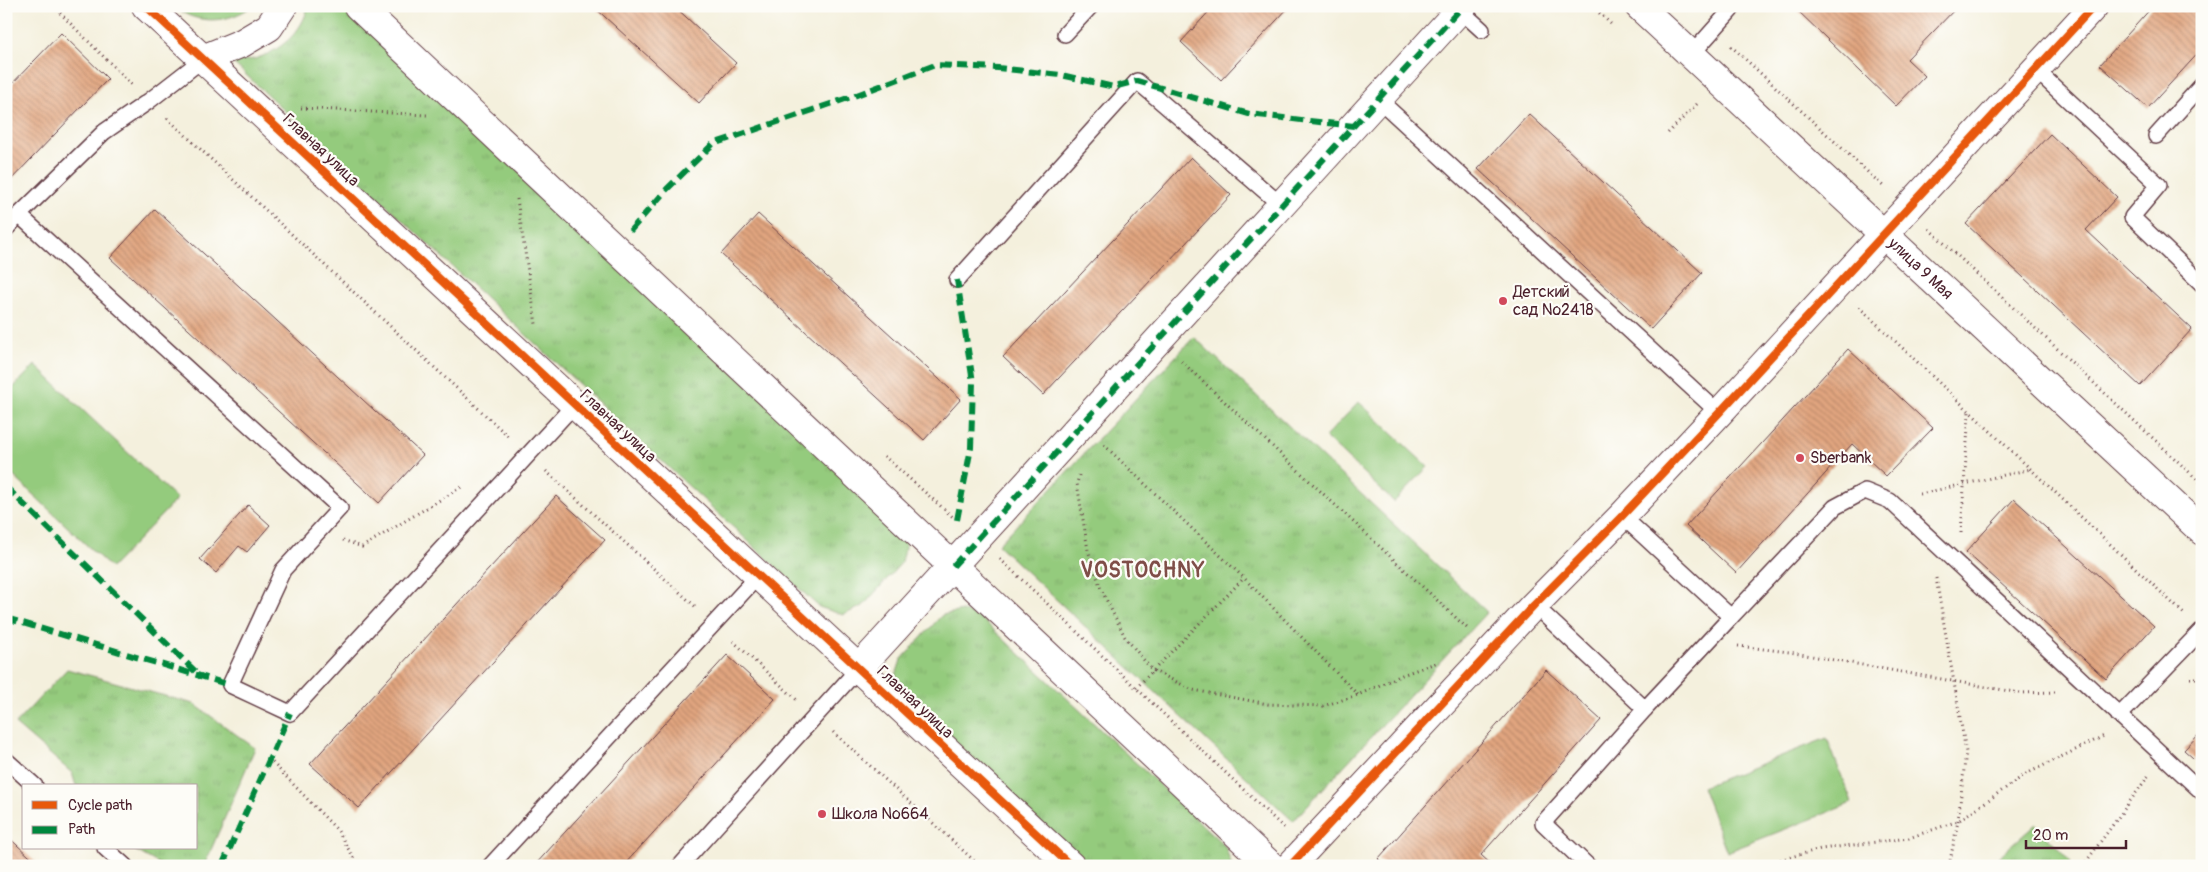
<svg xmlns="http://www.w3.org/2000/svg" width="2208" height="872" font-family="Pangolin,sans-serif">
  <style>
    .grass { fill: url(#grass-tufts); stroke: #6f7554 }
    .garden { fill: #94cb7d; stroke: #6f7554 }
    .building { fill: url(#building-back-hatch) }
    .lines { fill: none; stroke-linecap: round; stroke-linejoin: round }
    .service-casing { stroke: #643e46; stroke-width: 18 }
    .minor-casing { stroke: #643e46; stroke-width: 30 }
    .tertiary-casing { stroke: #643e46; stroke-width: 30 }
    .path { stroke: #643e46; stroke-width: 3; stroke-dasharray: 1 4; stroke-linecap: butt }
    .service { stroke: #fff; stroke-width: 15 }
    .minor { stroke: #fff; stroke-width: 28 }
    .tertiary { stroke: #fff; stroke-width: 28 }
    .quiet { stroke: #00873e; stroke-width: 6; stroke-dasharray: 12 6; stroke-linecap: butt }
    .cycleway-casing { stroke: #fdfcf7; stroke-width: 11 }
    .cycleway { stroke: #e8590c; stroke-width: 8 }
    .poi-dot { fill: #d1495b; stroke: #fdfcf7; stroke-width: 2 }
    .labels { text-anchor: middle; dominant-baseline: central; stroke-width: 4.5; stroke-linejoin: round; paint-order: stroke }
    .street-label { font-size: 16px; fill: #4a1f2b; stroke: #fdfcf7 }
    .poi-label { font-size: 16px; fill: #4a1f2b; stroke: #fdfcf7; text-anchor: start }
    .district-label { font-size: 21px; font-weight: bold; letter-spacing: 1px; fill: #7f4e48; stroke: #fdfcf7 }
  </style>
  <defs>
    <pattern id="grass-tufts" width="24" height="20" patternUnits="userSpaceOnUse" patternTransform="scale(1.25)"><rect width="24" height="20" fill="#94cb7d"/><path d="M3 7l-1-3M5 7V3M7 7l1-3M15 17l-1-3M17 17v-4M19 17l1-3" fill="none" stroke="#81ae6c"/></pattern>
    <pattern id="building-back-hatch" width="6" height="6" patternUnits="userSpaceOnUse" patternTransform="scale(1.25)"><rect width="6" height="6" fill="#e1a57f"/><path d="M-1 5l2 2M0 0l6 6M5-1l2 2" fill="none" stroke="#b88668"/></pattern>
  </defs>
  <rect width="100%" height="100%" fill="#fdfcf7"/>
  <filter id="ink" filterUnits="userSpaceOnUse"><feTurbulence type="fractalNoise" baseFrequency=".02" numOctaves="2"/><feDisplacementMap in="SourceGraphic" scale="10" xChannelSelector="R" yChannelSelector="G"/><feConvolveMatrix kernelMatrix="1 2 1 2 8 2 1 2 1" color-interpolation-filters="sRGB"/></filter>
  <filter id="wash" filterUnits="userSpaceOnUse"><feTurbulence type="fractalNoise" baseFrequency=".0096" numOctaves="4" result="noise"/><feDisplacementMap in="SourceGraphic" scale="20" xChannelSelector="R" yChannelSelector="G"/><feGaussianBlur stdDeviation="1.12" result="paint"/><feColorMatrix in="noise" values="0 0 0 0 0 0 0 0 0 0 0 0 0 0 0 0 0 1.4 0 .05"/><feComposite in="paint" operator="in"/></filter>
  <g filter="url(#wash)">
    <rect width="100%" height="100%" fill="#f4f0dd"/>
    <g class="grass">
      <path d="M 174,6 L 252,6 C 230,23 196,26 174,6 Z"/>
      <path d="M 308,6 L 341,6 L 898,522 L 907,539 L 902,562 L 863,606 L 843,615 L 819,607 L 230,60 C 238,60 247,61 254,59 C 279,52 303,32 308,6 Z"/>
      <polygon points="1194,337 1487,612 1293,821 998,545"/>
      <polygon points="962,611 980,617 1225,846 1232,866 1083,866 902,697 896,675 901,660 942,615"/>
      <polygon points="67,669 194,704 255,748 204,866 163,866 131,848 196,848 196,786 76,786 72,773 15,724"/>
      <polygon points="2036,824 2071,862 2068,866 1988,866"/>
    </g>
    <g class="garden">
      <polygon points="35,365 177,499 111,568 6,469 6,395"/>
      <polygon points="1359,402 1428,467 1394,502 1325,437"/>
      <polygon points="1827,738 1852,803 1727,852 1702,787"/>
    </g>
    <g id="blocks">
      <g class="building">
        <polygon points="593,6 674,6 736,63 699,103"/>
        <polygon points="1214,6 1290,6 1221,80 1181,42"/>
        <polygon points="1793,6 1958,6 1907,59 1925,76 1896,106"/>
        <polygon points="2153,6 2202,6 2202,49 2148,108 2100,65"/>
        <polygon points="61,33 108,79 6,185 6,90"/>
        <polygon points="1529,114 1702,273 1651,329 1478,169"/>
        <polygon points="2050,134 2117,197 2086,230 2192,329 2140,386 1966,224"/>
        <polygon points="1191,157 1231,195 1043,395 1003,357"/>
        <polygon points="155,209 423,455 379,503 110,258"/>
        <polygon points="758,214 961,399 924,440 721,254"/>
        <polygon points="1848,349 1933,428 1886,476 1852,444 1736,573 1686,526"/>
        <polygon points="556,496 605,540 359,808 310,764"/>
        <polygon points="2014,499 2154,626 2106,679 1966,552"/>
        <polygon points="248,505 270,525 247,552 239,546 216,573 200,559"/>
        <polygon points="727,655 775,699 623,866 534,866"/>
        <polygon points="1546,670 1601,720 1481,855 1493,866 1386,866 1378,859"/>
        <polygon points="2202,731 2202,766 2184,750"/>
        <polygon points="6,835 40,866 6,866"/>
      </g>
    </g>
  </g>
  <g filter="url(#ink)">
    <use href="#blocks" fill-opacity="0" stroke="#643e46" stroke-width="1"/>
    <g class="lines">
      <defs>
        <g id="service">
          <polyline points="1460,10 1482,30"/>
          <polyline points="1065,34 1091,6"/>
          <polyline points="1691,55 1731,10"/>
          <polyline points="203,59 149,101 104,132 19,215 340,508 283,570 230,685 290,713 575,404"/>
          <polyline points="2036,70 2159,185 2132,217 2202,284"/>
          <polyline points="1378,99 1719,413"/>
          <polyline points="2156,136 2202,85"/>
          <polyline points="6,229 19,215"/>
          <polyline points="957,280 1137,81 1281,205"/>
          <polyline points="1622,516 1731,617 1835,507 1865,491 1890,501 2202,792"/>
          <polyline points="1534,605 1645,709 1731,617"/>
          <polyline points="2119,716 2202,630"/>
          <polyline points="6,760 35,786"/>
          <polyline points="105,848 125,866"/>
          <polyline points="490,866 758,576"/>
          <polyline points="680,866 859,668"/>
          <polyline points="1588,866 1543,823 1645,709"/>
        </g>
        <g id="minor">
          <polyline points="859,668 1463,6"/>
          <polyline points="1290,866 1534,605 1622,516 1719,413 2094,6"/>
        </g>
        <g id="tertiary">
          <polyline points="146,6 1071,866"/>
          <polyline points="358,6 1271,866"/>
          <path id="s1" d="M 1639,6 L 2202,531"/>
          <polyline points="203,59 242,43 269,27 283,6"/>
        </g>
      </defs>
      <use href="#service" class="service-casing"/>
      <use href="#minor" class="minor-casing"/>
      <use href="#tertiary" class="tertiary-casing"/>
      <g class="path">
        <polyline points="53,6 132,85"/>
        <polyline points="1592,6 1613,26"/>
        <polyline points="1731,46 1884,187"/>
        <polyline points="301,108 427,115"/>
        <polyline points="167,118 510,438"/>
        <polyline points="1668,133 1698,103"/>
        <polyline points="517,199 536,324"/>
        <polyline points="1929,229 2202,484"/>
        <polyline points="1859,307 2184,614"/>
        <polyline points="1181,361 1469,630"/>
        <polyline points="1104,445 1244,578 1358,695"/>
        <polyline points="884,456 954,518"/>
        <polyline points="546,471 697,608"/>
        <polyline points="1079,475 1077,483 1088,550 1101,589 1125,637 1152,670 1193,690 1268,704 1323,706 1358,695 1402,675 1438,662"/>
        <polyline points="1920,494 2031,469"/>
        <polyline points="1961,533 1969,412"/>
        <polyline points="343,540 362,547 463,486"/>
        <polyline points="1000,559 1284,828"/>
        <polyline points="1936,578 1966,752 1958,821 1949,866"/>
        <polyline points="733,641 798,701"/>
        <polyline points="1738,646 1789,652 2020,693 2058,692"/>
        <polyline points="2190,678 2202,678"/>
        <polyline points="1136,688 1244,578"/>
        <polyline points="833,732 980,866"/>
        <polyline points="269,759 338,831 358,866"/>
        <polyline points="1756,866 1821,849 1909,838 1958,821 2026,774 2104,736"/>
        <polyline points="2083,866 2149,775"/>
      </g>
      <use href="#service" class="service"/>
      <use href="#minor" class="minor"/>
      <use href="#tertiary" class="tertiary"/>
      <g class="quiet">
        <polyline points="630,231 667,189 713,144 854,96 935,65 998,68 1061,75 1114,87 1137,81 1249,114 1354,126"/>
        <polyline points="6,487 201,677"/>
        <polyline points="957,520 971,448 973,382 957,280"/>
        <polyline points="953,566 1463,6"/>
        <polyline points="6,618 230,685"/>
        <polyline points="222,866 290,713"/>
      </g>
      <defs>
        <g id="cycleway">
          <polyline points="146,6 1071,866"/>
          <polyline points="1290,866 1534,605 1622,516 1719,413 2094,6"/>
        </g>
      </defs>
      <use href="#cycleway" class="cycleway-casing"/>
      <use href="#cycleway" class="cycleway"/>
    </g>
  </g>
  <g class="poi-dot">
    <circle cx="1503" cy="301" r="5"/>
    <circle cx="1800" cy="458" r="5"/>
    <circle cx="822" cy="814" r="5"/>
  </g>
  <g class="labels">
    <g class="street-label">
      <text transform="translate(321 150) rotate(43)">Главная улица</text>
      <text stroke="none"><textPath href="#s1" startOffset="385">улица 9 Мая</textPath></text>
      <text transform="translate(618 426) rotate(43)">Главная улица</text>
      <text transform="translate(915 702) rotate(43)">Главная улица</text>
    </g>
    <g class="poi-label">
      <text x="1513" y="292">Детский<tspan x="1513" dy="18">сад №2418</tspan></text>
      <text x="1810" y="458">Sberbank</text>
      <text x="832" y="814">Школа №664</text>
    </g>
    <g class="district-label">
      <text x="1143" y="570">VOSTOCHNY</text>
    </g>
  </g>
  <rect width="2208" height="872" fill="none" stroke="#fdfcf7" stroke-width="25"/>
  <rect x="22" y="784" width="175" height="65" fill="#fdfcf7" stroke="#b5a4a5"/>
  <rect x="32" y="801" width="25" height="8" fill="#e8590c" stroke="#b5a4a5"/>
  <text x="68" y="810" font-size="15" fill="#4a1f2b">Cycle path</text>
  <rect x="32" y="826" width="25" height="8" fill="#00873e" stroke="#b5a4a5"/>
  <text x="68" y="834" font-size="15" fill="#4a1f2b">Path</text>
  <path d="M2026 840v8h100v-8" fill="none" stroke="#4a1f2b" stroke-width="2.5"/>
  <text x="2033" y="840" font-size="15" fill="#4a1f2b" stroke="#fdfcf7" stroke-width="4" paint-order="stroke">20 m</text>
</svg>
